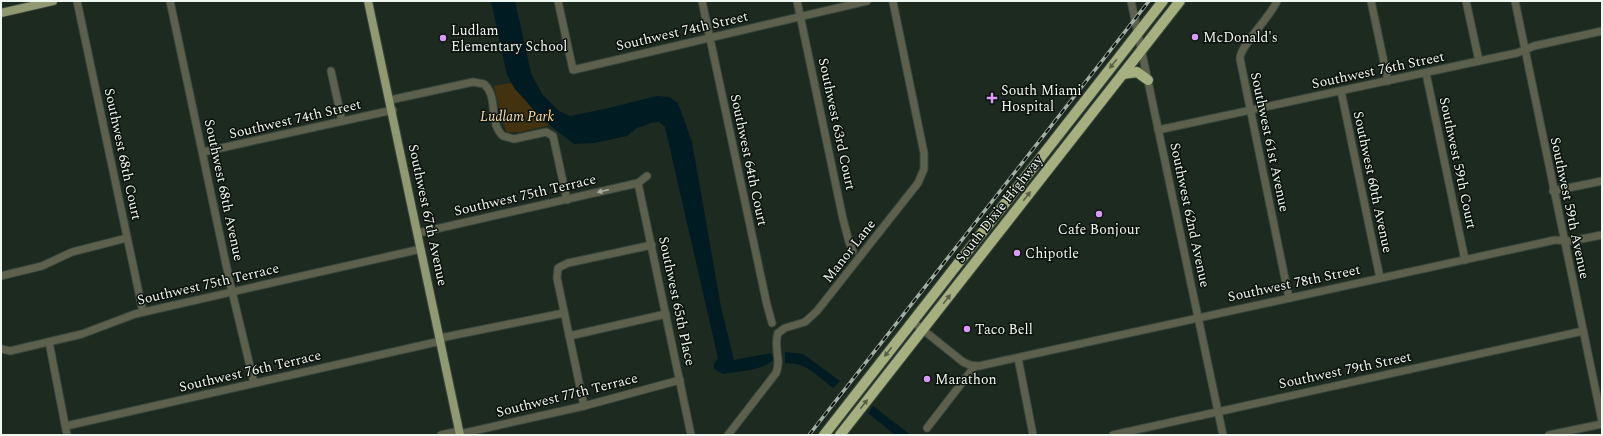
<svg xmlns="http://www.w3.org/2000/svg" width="1603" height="436" font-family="Spectral,serif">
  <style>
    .green { fill: #42320f }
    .water { fill: #001b22 }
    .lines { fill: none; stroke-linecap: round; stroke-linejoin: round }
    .minor-casing { stroke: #3a473d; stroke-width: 9 }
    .major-casing { stroke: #3a473d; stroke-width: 10 }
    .highway-casing { stroke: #3a473d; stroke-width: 12 }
    .minor { stroke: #5c604d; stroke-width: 7 }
    .major { stroke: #909971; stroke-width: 8 }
    .highway { stroke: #a5af7f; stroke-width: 10 }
    .rail-casing { stroke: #a3aea5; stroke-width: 3.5 }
    .rail { stroke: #0b110c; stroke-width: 2; stroke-dasharray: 6; stroke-linecap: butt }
    .oneway { fill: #586046 }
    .oneway2 { fill: #a6ac9e }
    .poi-dot { fill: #d99af7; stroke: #0b110c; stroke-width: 1.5 }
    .labels { text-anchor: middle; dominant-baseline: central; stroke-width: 3; stroke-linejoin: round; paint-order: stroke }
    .poi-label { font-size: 14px; fill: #eff8f0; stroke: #0b110c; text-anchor: start }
    .street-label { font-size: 14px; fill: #eff8f0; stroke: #0b110c }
    .park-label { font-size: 14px; font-style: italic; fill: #fbe0a8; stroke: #0b110c }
  </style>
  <rect width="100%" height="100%" fill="#1d2a20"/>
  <polygon class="green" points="511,83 542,119 550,125 521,132 507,132 502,122 494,86"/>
  <g class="water">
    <path d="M 491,1 L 515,1 L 531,73 L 542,94 L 559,111 L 570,116 L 609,108 L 657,96 L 669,97 L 678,103 L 692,142 L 721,307 L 734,360 L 771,353 L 773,360 C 761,371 739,371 723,374 L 714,369 L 714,364 L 718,358 L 665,127 L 659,122 L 651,123 L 637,128 L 627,136 L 594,143 L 574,144 L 542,119 L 515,89 L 507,75 Z"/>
    <path d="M 785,352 L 803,354 L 840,381 L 833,388 C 816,375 808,363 785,363 Z"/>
    <polygon points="873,406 908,433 909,435 895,435 868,413"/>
  </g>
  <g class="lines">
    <defs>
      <g id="minor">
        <polyline points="77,1 143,312"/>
        <polyline points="170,1 230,283 254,383"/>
        <polyline points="558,1 573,70 867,1"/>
        <polyline points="702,1 767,305 772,323"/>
        <polyline points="797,1 843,219 849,242 853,251"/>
        <polyline points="1131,1 1223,435"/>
        <path d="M 1277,1 C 1270,18 1240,45 1240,59 L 1289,298"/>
        <polyline points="1371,1 1388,81"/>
        <polyline points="1466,1 1479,61"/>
        <polyline points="1515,1 1602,421"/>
        <polyline points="331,71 342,121"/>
        <polyline points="1426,73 1465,260"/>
        <polyline points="1341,91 1380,278"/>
        <path d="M 390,100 L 473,82 L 484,84 C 499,97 488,123 503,136 L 514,139 L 546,132 L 553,136 L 567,200"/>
        <polyline points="1158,130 1479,61 1517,53 1534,46 1602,31"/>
        <polyline points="203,152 393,110"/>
        <polyline points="638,183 691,435"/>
        <polyline points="1553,191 1602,181"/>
        <polyline points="418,233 638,183 647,176"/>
        <polyline points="1,276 42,266 72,252 127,238"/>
        <polyline points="912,321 963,362 970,365 979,366 1555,240 1571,241 1602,235"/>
        <polyline points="569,336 666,314"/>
        <polyline points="440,338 564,313"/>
        <polyline points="49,342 67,435"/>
        <polyline points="2,349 10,351 82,334 135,314 421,249"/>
        <polyline points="1018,358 1033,435"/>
        <polyline points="584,406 557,278 558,268 568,263 652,245"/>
        <polyline points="66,426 441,341"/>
        <polyline points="927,428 975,366"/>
        <polyline points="460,434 584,406 680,380"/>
        <polyline points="441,435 459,431"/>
        <path d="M 728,435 L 776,373 C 782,360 773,347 778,333 L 785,328 L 805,322 L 817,311 L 918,183 L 924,169 L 924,153 L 893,2"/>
        <polyline points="1113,435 1583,331"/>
        <polyline points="1549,435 1602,424"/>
      </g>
      <g id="major">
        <polyline points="368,1 460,435"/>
        <polyline points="1,13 53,1"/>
      </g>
      <g id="highway">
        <polyline points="1123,74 1137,72 1148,80"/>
        <polyline points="824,435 1163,1"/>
        <polyline points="840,435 1180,1"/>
      </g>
    </defs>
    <use href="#minor" class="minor-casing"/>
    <use href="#major" class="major-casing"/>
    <use href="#highway" class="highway-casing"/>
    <use href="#minor" class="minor"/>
    <use href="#major" class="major"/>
    <use href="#highway" class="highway"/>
    <defs>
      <polyline id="rail" points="809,435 1149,1"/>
    </defs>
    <use href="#rail" class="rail-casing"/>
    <use href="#rail" class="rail"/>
  </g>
  <defs><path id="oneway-solid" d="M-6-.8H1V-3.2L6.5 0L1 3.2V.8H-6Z"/></defs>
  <g class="oneway">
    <use href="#oneway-solid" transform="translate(1113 64) rotate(128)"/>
    <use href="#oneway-solid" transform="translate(1027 196) rotate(-52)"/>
    <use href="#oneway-solid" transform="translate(947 299) rotate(-52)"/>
    <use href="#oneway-solid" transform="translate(888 352) rotate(128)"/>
    <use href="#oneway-solid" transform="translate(864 404) rotate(-52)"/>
  </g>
  <use class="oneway2" href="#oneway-solid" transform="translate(603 191) rotate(167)"/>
  <g class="poi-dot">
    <circle cx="1195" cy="37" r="4"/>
    <circle cx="443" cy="38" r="4"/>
    <path d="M990 92h4v4h4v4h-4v4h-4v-4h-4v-4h4z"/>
    <circle cx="1099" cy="214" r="4"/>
    <circle cx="1017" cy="253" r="4"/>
    <circle cx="967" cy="329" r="4"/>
    <circle cx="927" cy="379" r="4"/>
  </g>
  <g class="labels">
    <g class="poi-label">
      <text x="451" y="30">Ludlam<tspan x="451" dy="16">Elementary School</tspan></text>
      <text x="1203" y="37">McDonald's</text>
      <text x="1001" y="90">South Miami<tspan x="1001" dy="16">Hospital</tspan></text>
      <text x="1099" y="229" text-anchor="middle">Cafe Bonjour</text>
      <text x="1025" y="253">Chipotle</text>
      <text x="975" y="329">Taco Bell</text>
      <text x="935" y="379">Marathon</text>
    </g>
    <g class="street-label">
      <text transform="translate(682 31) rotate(-13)">Southwest 74th Street</text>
      <text transform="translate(1378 70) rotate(-12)">Southwest 76th Street</text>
      <text transform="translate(295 119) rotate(-13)">Southwest 74th Street</text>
      <text transform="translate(837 124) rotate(78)">Southwest 63rd Court</text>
      <text transform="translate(1270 142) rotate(78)">Southwest 61st Avenue</text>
      <text transform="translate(123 154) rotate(78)">Southwest 68th Court</text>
      <text transform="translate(749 160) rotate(78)">Southwest 64th Court</text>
      <text transform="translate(1458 163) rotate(78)">Southwest 59th Court</text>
      <text transform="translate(1373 182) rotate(78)">Southwest 60th Avenue</text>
      <text transform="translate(224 190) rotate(78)">Southwest 68th Avenue</text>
      <text transform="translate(525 195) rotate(-13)">Southwest 75th Terrace</text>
      <text transform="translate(1570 208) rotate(78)">Southwest 59th Avenue</text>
      <text transform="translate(999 209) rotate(-52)">South Dixie Highway</text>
      <text transform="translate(428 215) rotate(78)">Southwest 67th Avenue</text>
      <text transform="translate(1190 215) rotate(78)">Southwest 62nd Avenue</text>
      <text transform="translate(849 251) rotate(-52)">Manor Lane</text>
      <text transform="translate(1294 283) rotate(-12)">Southwest 78th Street</text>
      <text transform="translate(208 284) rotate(-13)">Southwest 75th Terrace</text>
      <text transform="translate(677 301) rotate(78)">Southwest 65th Place</text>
      <text transform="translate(1345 370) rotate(-12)">Southwest 79th Street</text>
      <text transform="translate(250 371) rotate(-13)">Southwest 76th Terrace</text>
      <text transform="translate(567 395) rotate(-14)">Southwest 77th Terrace</text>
    </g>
    <g class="park-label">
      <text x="517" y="116">Ludlam Park</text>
    </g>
  </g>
  <rect width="1603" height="436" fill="none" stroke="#eff8f0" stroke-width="4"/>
</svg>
